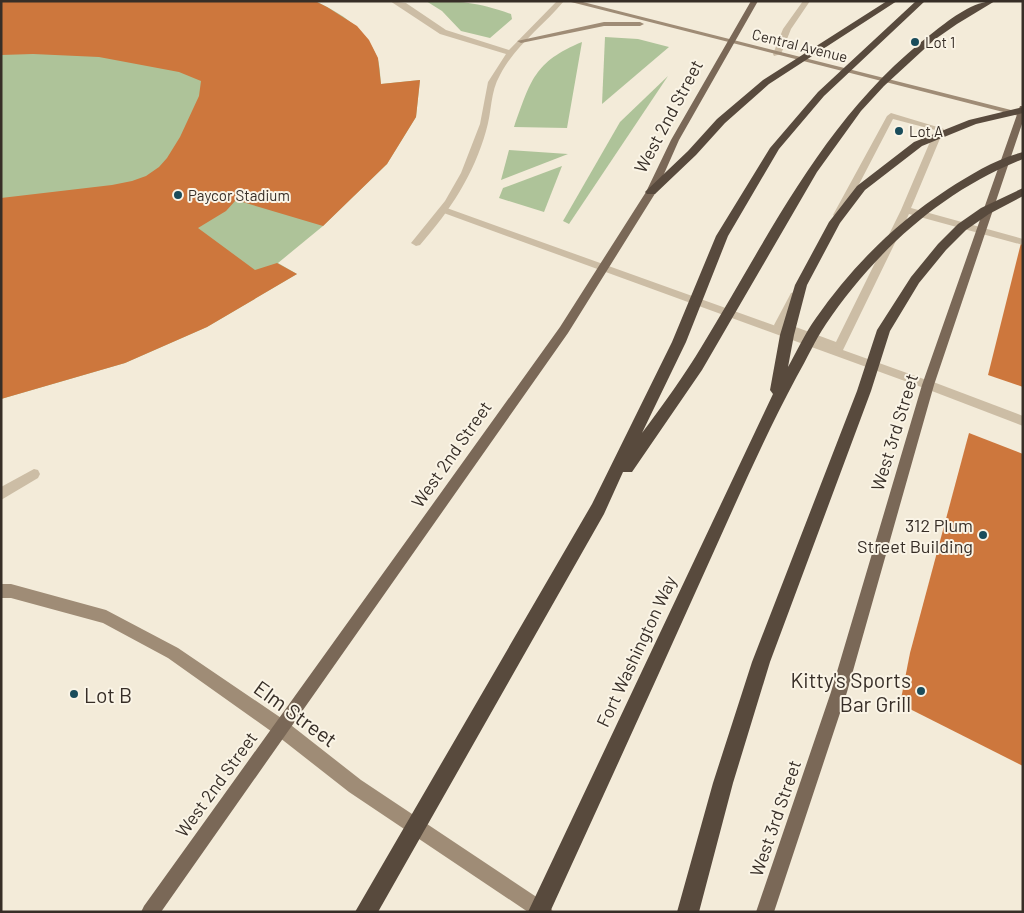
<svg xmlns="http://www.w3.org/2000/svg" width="1024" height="913" font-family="Barlow,sans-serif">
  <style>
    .green { fill: #aec399 }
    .building { fill: #cd773d }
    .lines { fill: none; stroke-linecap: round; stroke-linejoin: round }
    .service { fill: #ccbda5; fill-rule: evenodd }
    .pedestrian { fill: #ccbda5; fill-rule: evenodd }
    .tertiary { fill: #ccbda5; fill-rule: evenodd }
    .secondary { fill: #9f8c76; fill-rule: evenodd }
    .primary { fill: #7a6857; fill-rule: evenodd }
    .motorway { fill: #584a3d; fill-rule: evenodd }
    .poi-dot { fill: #1a4c5b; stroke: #faf4e6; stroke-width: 2 }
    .labels { text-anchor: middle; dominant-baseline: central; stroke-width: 4; stroke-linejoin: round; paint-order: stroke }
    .far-poi-label { font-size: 15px; fill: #372e27; stroke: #faf4e6; text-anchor: start }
    .far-street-label { font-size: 15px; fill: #372e27; stroke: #faf4e6 }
    .street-label { font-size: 18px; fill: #372e27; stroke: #faf4e6 }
    .poi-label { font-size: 18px; fill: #372e27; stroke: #faf4e6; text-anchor: end }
    .near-poi-label { font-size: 21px; fill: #372e27; stroke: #faf4e6; text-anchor: end }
    .near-street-label { font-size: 21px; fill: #372e27; stroke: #faf4e6 }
  </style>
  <rect width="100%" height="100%" fill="#f3ebd9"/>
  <g class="green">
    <path d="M 1,1 L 315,1 C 341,13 366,29 377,57 C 380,64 380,75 381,84 L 420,80 L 416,117 L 387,164 L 323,226 L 278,263 L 297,274 L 207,327 L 125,363 L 1,399 Z"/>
    <path d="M 426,1 C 461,1 477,2 511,14 L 512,19 L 490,38 L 461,31 L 442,11 Z"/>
    <polygon points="605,37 638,39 669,47 602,104"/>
    <path d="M 582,42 L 567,128 L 514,127 C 531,80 534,62 582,42 Z"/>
    <polygon points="668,76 569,224 563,221 620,122"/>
    <polygon points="509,150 568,154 501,180"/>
    <polygon points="562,166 544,212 499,198 503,188"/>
  </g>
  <g class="building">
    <polygon points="1,1 315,1 327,7 357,26 369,40 378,58 381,84 420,80 416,117 387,164 323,226 236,200 226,211 198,228 255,270 277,263 297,274 207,327 125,363 1,399 1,198 112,185 132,181 146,176 159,167 167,158 180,137 199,96 201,81 179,72 99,57 33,54 1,55"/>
    <polygon points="1021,243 1023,244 1023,387 988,375"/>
    <polygon points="969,433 1023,454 1023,766 900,704 910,653"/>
  </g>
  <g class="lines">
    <g class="service">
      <path d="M 390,1 L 406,3 L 446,30 L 509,50 L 557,1 L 564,1 C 542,27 515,46 500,75 C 490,92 492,112 486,131 C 474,174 450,211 420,245 L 416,246 L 411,243 L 445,201 L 461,173 L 480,124 L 488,82 L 506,54 L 440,34 Z"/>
      <polygon points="803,1 810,1 791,29 781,54 774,56 773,54 783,29"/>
      <polygon points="891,113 944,129 911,208 1023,239 1023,245 909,214 843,350 835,350 775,328 774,325 791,293 795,292 800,296 785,323 836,342 901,210 935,130 893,119 843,215 841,217 835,217 833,215 887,116"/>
      <polygon points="34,469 38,470 40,474 38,478 1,500 1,487"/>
    </g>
    <polygon class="pedestrian" points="444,207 932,382 934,385 928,390 924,388 441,212 441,208"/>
    <polygon class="tertiary" points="928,380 1023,416 1023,426 924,388 922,385 924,382"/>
    <g class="secondary">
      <polygon points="567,1 579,1 1023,113 1023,117"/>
      <polygon points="604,22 640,22 644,24 640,26 604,26 521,43 517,41"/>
      <polygon points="1,584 11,584 106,610 178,648 287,722 361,780 550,906 553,912 528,912 349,792 275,734 168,658 103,623 11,598 1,598"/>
    </g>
    <g class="primary">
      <polygon points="751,1 758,1 679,140 656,192 568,333 161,912 141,912 144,906 560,327 646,192 671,140"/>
      <polygon points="1020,106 1023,106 1023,121 934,385 847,692 774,912 756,912 831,692 922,385"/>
    </g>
    <g class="motorway">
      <polygon points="887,1 897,1 769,84 725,123 696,155 655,194 647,194 645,192 647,190 688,151 717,119 763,80"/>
      <path d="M 916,1 L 925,1 L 824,96 L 779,149 L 728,236 L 686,342 L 642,433 C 663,405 684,376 702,346 C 773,230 825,115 935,31 C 952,18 973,1 995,1 L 957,24 L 934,40 L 884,86 L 861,111 L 817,172 L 702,370 L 632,472 L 623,472 L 604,514 L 378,912 L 355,912 L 592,504 L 672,342 L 716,236 L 770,148 L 818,92 Z"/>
      <path d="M 1023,107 L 1023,113 L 976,124 L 922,146 L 865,190 L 840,223 L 807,285 L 794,335 L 788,367 C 797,351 805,333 816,318 C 852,266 896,223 948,189 C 971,174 996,159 1023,152 L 1023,159 C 941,191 875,252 826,324 C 815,340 807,359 797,376 C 760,445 729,519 696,591 C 648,698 599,805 550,912 L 528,912 L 773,394 L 770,390 L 780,335 L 795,285 L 829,222 L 857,186 L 914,142 L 969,120 Z"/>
      <polygon points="1023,188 1023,196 989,214 966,230 946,250 919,283 890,331 871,391 770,662 733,783 699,912 677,912 713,783 752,662 857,391 877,330 911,277 938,244 958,224 981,208"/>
    </g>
  </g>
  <g class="poi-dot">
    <circle cx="915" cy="42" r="5"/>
    <circle cx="899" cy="131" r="5"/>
    <circle cx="178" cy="195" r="5"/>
    <circle cx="983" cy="535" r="5"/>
    <circle cx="921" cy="691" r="5"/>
    <circle cx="74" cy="694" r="5"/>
  </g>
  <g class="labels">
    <g class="far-poi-label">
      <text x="925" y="42">Lot 1</text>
      <text x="909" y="131">Lot A</text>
      <text x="188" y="195">Paycor Stadium</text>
    </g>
    <g class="far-street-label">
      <text transform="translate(800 45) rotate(14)">Central Avenue</text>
    </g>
    <g class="street-label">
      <text transform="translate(668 116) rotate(-62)">West 2nd Street</text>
      <text transform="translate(894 432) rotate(-73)">West 3rd Street</text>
      <text transform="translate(451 454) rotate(-55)">West 2nd Street</text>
      <text transform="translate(636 651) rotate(-65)">Fort Washington Way</text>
      <text transform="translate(216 784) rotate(-54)">West 2nd Street</text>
      <text transform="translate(775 818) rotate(-71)">West 3rd Street</text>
    </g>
    <g class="poi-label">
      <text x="973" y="525">312 Plum<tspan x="973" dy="21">Street Building</tspan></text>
    </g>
    <g class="near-poi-label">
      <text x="911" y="679">Kitty's Sports<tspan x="911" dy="24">Bar Grill</tspan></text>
      <text x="84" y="694" text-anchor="start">Lot B</text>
    </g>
    <g class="near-street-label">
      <text transform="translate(296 713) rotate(36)">Elm Street</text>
    </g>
  </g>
  <rect width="1024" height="913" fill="none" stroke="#372e27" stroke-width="5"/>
</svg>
